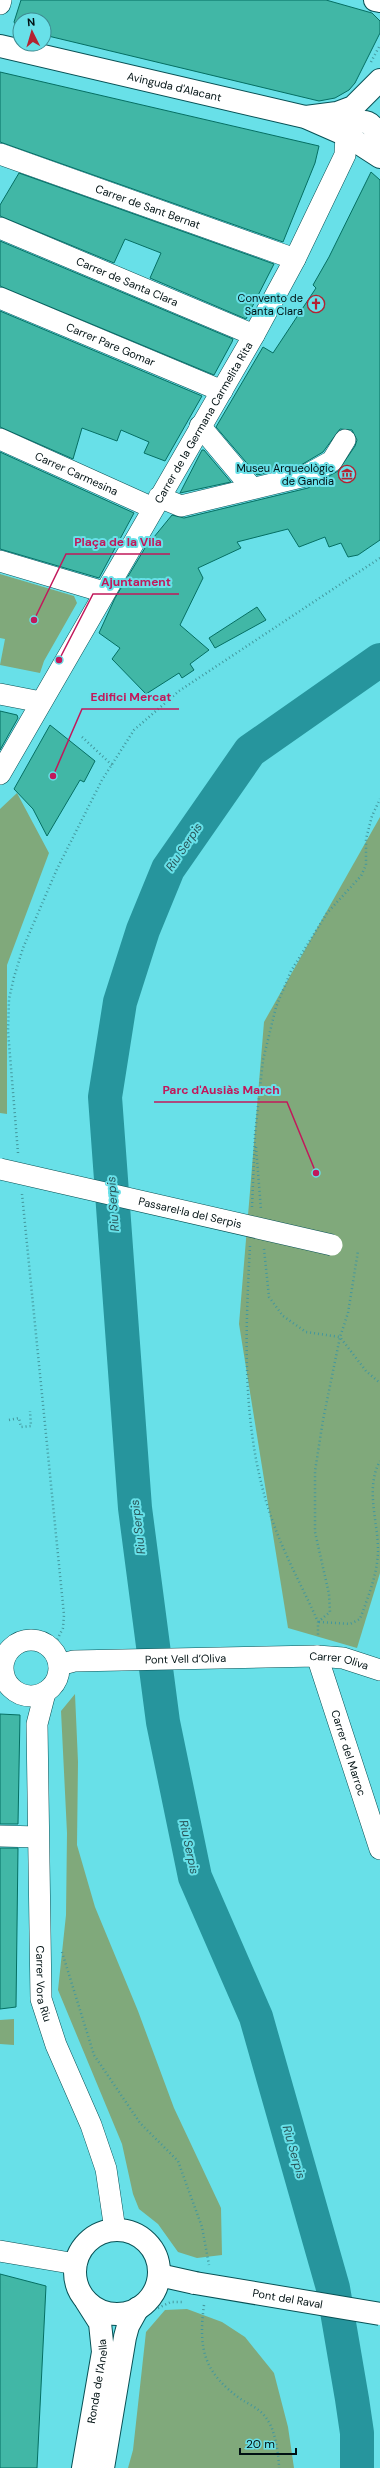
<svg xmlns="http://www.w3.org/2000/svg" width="380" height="2468" font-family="'DM Sans',sans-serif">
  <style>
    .green { fill: #80a97b }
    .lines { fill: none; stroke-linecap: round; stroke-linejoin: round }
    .river { stroke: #26959d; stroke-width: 34 }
    .building { fill: #41b7a6; stroke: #056f63 }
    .street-casing { stroke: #085155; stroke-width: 22 }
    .secondary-casing { stroke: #085155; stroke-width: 24 }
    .path { stroke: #43979d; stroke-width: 2.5; stroke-dasharray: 1 3; stroke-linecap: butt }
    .street { stroke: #fff; stroke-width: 21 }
    .secondary { stroke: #fff; stroke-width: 22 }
    .street-bridge-casing { stroke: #085155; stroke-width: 22; stroke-linecap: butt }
    .secondary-bridge-casing { stroke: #085155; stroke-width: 24; stroke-linecap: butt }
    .street-bridge { stroke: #fff; stroke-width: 21 }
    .secondary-bridge { stroke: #fff; stroke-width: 22 }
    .labels { text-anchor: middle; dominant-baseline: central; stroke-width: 4; stroke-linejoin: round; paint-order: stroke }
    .street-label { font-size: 11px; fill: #001113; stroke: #68e0e8 }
    .poi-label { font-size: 11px; fill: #001113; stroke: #68e0e8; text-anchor: end }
    .water-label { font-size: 12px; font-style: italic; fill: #285559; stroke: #68e0e8 }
    .leader { fill: none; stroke: #c2185b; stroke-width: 1.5 }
    .callout-dot { fill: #c2185b; stroke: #68e0e8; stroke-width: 1.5 }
    .callout-label { font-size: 12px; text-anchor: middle; font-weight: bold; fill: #c2185b; stroke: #68e0e8; stroke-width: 4; stroke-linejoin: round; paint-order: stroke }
  </style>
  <rect width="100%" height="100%" fill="#68e0e8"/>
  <g class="green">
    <polygon points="0,574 74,596 77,603 44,661 40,673 0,665 5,639 0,638"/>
    <polygon points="17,793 49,853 7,965 7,1114 0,1113 0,809"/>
    <polygon points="380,817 380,1573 357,1648 288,1628 239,1324 264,1022"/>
    <polygon points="75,1694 78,1762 77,1845 95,1907 138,2011 174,2108 221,2208 222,2255 197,2258 178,2252 158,2224 139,2209 133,2194 122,2144 58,1990 66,1915 67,1833 61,1711"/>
    <polygon points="14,2019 14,2045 0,2044 0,2020"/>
    <polygon points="187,2309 222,2322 245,2337 274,2373 288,2427 294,2468 128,2468 133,2450 146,2332 165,2310"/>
  </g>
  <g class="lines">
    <polyline class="river" points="357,2468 357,2433 352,2399 333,2288 256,2017 195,1877 163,1722 135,1508 105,1097 120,1002 143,930 168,869 250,751 380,660"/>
  </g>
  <g class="building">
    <polygon points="21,0 326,0 372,13 380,21 380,33 355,83 349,90 335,98 319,101 44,35 44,20 20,20 20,29 18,29 14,22"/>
    <polygon points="0,72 319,146 315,163 283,242 0,142"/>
    <polygon points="371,172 380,180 380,540 358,555 348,557 341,543 329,547 325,537 299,547 288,529 237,542 241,548 198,568 203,578 180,625 209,650 190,664 194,670 182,678 179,673 146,694 112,659 120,648 99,633 115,598 145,548 172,515 184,518 308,488 338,471 355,446 357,440 352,430 340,429 323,452 301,465 257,475 216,427 263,347 273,353 316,288 313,285 329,257"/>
    <polygon points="19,173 274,264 246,319 150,278 161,253 125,239 114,263 0,216 0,205"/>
    <polygon points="0,241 233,339 232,342 214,375 0,286"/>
    <polygon points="0,311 202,396 165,461 144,453 149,442 121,430 117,441 82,428 73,459 0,427"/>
    <polygon points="202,450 204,450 231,482 180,493"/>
    <polygon points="0,452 134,513 99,578 0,549"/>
    <polygon points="257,607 266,620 215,648 209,638"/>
    <polygon points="0,711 17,715 18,718 0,750"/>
    <polygon points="50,725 95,761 84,782 80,780 47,836 33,809 14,789"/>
    <polygon points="0,1714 20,1715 18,1824 0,1824"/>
    <polygon points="0,1848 18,1848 16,2007 0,2009"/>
    <polygon points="0,2274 46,2286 37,2468 0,2468"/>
  </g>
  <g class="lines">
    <defs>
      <g id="street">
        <polyline points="0,4 1,0"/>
        <path id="s1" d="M 0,154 L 295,259"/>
        <path id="s2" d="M 0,228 L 254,335"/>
        <path id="s3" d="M 0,298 L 222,391"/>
        <polyline points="200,426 252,488"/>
        <path id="s4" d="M 0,439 L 153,508"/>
        <polyline points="159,497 181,506 305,476 332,461 345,440"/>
        <polyline points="0,561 104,592"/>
        <polyline points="0,694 41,702"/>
        <path id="s5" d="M 0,774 L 254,335 L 295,259 L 345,155 L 346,135"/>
        <circle cx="31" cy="1668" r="28"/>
        <path id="s6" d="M 317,1656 L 380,1849"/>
        <path id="s7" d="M 59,1665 L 74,1661 L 317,1656 L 343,1658 L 380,1670"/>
        <path id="s8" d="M 45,1693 L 37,1724 L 41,1999 L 56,2045 L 91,2125 L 106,2169 L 115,2230"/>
        <polyline points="0,1836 38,1837"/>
        <polyline points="0,2251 76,2264"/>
      </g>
      <g id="secondary">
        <polyline points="375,0 380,1"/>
        <path id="s9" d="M 0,46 L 305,117 L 346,135 L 380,157"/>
        <polyline points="306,117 337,113 353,107 380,80"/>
        <path d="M 346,135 L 345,129 C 370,111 380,129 377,154"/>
        <circle cx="117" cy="2272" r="42"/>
        <polyline points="159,2275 195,2283"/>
        <path id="s10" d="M 83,2468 L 103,2352 L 100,2323 L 86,2301"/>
        <polyline points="103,2468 125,2337 128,2326 138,2308"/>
      </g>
    </defs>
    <use href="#street" class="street-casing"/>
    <use href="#secondary" class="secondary-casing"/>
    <g class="path">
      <polyline points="371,62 380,45"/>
      <polyline points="82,737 112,765"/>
      <polyline points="256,1147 261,1210"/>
      <polyline points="18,1153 8,1031 9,999 14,977 23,948 57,869 102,780 134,730 179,691 380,558"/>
      <polyline points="22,1194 64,1615 63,1628 54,1646"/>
      <polyline points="252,1207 255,1134 263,1060 276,1007 291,971 327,913 361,876 366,865 366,839 372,816 380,799"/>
      <path d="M 250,1246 C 245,1339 241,1436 274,1525 C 286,1558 304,1590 318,1622 L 318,1636"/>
      <polyline points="264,1249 269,1297 283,1316 306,1332 340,1337 366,1371 380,1383"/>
      <polyline points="9,1420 19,1418 21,1427 31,1426 30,1411"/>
      <polyline points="318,1622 330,1612 329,1594 315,1532 315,1471 323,1420 340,1337 348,1313 358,1251"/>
      <path d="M 319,1622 L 350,1624 L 360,1619 C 368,1597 378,1573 378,1550 C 378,1521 365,1488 380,1461"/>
      <polyline points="62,1952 94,2055 140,2123 178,2161 202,2227 209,2265"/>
      <path d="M 204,2305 C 198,2350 204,2373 242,2400 C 251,2405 263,2411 268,2421 C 275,2430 279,2456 279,2468"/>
      <polyline points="158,2308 171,2302 182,2302"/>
    </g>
    <use href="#street" class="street"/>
    <use href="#secondary" class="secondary"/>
    <defs>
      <g id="street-bridge">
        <path id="s11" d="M 0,1169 L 332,1245"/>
      </g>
      <g id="secondary-bridge">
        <path id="s12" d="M 195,2283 L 380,2314"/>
      </g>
    </defs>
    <use href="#street-bridge" class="street-bridge-casing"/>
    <use href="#secondary-bridge" class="secondary-bridge-casing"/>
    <use href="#street-bridge" class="street-bridge"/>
    <use href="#secondary-bridge" class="secondary-bridge"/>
  </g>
  <defs>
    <symbol id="church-ring" viewBox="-11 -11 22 22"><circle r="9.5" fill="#68e0e8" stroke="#b42231" stroke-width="1.5"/><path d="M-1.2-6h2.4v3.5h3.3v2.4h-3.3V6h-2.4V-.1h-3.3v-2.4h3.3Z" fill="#b42231"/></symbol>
    <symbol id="museum-ring" viewBox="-11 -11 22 22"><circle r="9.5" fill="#68e0e8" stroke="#b42231" stroke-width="1.5"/><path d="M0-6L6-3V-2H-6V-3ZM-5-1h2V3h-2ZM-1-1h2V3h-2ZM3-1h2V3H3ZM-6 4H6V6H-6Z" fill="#b42231"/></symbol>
  </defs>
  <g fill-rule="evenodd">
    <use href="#church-ring" x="306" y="294" width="20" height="20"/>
    <use href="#museum-ring" x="337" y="464" width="20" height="20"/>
  </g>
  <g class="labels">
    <g class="street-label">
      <text stroke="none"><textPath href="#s9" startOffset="179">Avinguda d'Alacant</textPath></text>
      <text stroke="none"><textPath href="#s1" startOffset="157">Carrer de Sant Bernat</textPath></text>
      <text stroke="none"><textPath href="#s2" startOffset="138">Carrer de Santa Clara</textPath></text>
      <text stroke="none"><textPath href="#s3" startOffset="120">Carrer Pare Gomar</textPath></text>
      <text stroke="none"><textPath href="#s5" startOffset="406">Carrer de la Germana Carmelita Rita</textPath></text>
      <text stroke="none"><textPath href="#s4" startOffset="84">Carrer Carmesina</textPath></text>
      <text stroke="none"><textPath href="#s11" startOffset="195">Passarel·la del Serpis</textPath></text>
      <text stroke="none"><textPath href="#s7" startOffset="127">Pont Vell d’Oliva</textPath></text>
      <text stroke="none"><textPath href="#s7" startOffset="281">Carrer Oliva</textPath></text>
      <text stroke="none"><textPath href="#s6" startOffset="102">Carrer del Marroc</textPath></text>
      <text stroke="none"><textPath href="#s8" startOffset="292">Carrer Vora Riu</textPath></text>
      <text stroke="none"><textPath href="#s12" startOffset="94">Pont del Raval</textPath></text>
      <text stroke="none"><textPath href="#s10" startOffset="88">Ronda de l'Anella</textPath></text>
    </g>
    <g class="poi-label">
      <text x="303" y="298">Convento de<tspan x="303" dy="13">Santa Clara</tspan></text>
      <text x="334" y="468">Museu Arqueològic<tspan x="334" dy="13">de Gandia</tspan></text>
    </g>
    <g class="water-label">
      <text transform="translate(184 847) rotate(-56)">Riu Serpis</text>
      <text transform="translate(113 1204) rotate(-94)">Riu Serpis</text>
      <text transform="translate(138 1527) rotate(-97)">Riu Serpis</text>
      <text transform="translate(189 1847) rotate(78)">Riu Serpis</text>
      <text transform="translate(294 2152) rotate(74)">Riu Serpis</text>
    </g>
  </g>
  <path class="leader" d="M34 620L66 554H170M59 660L93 594H179M53 776L82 709H179M316 1173L287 1102H154"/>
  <g class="callout-dot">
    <circle cx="34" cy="620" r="4"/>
    <circle cx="59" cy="660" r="4"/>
    <circle cx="53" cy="776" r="4"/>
    <circle cx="316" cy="1173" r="4"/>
  </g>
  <g class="callout-label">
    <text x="118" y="546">Plaça de la Vila</text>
    <text x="136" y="586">Ajuntament</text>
    <text x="131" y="701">Edifici Mercat</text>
    <text x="221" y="1094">Parc d'Ausiàs March</text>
  </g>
  <g transform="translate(32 32) rotate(355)"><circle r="19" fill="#68e0e8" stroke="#3e8d93"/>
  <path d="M0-3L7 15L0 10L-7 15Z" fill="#b42231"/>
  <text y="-6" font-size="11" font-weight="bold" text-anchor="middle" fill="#001113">N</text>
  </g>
  <path d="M240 2448v6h56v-6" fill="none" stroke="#001113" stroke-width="2"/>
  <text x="246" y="2448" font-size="12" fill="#001113" stroke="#68e0e8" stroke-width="3" paint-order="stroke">20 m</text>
</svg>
